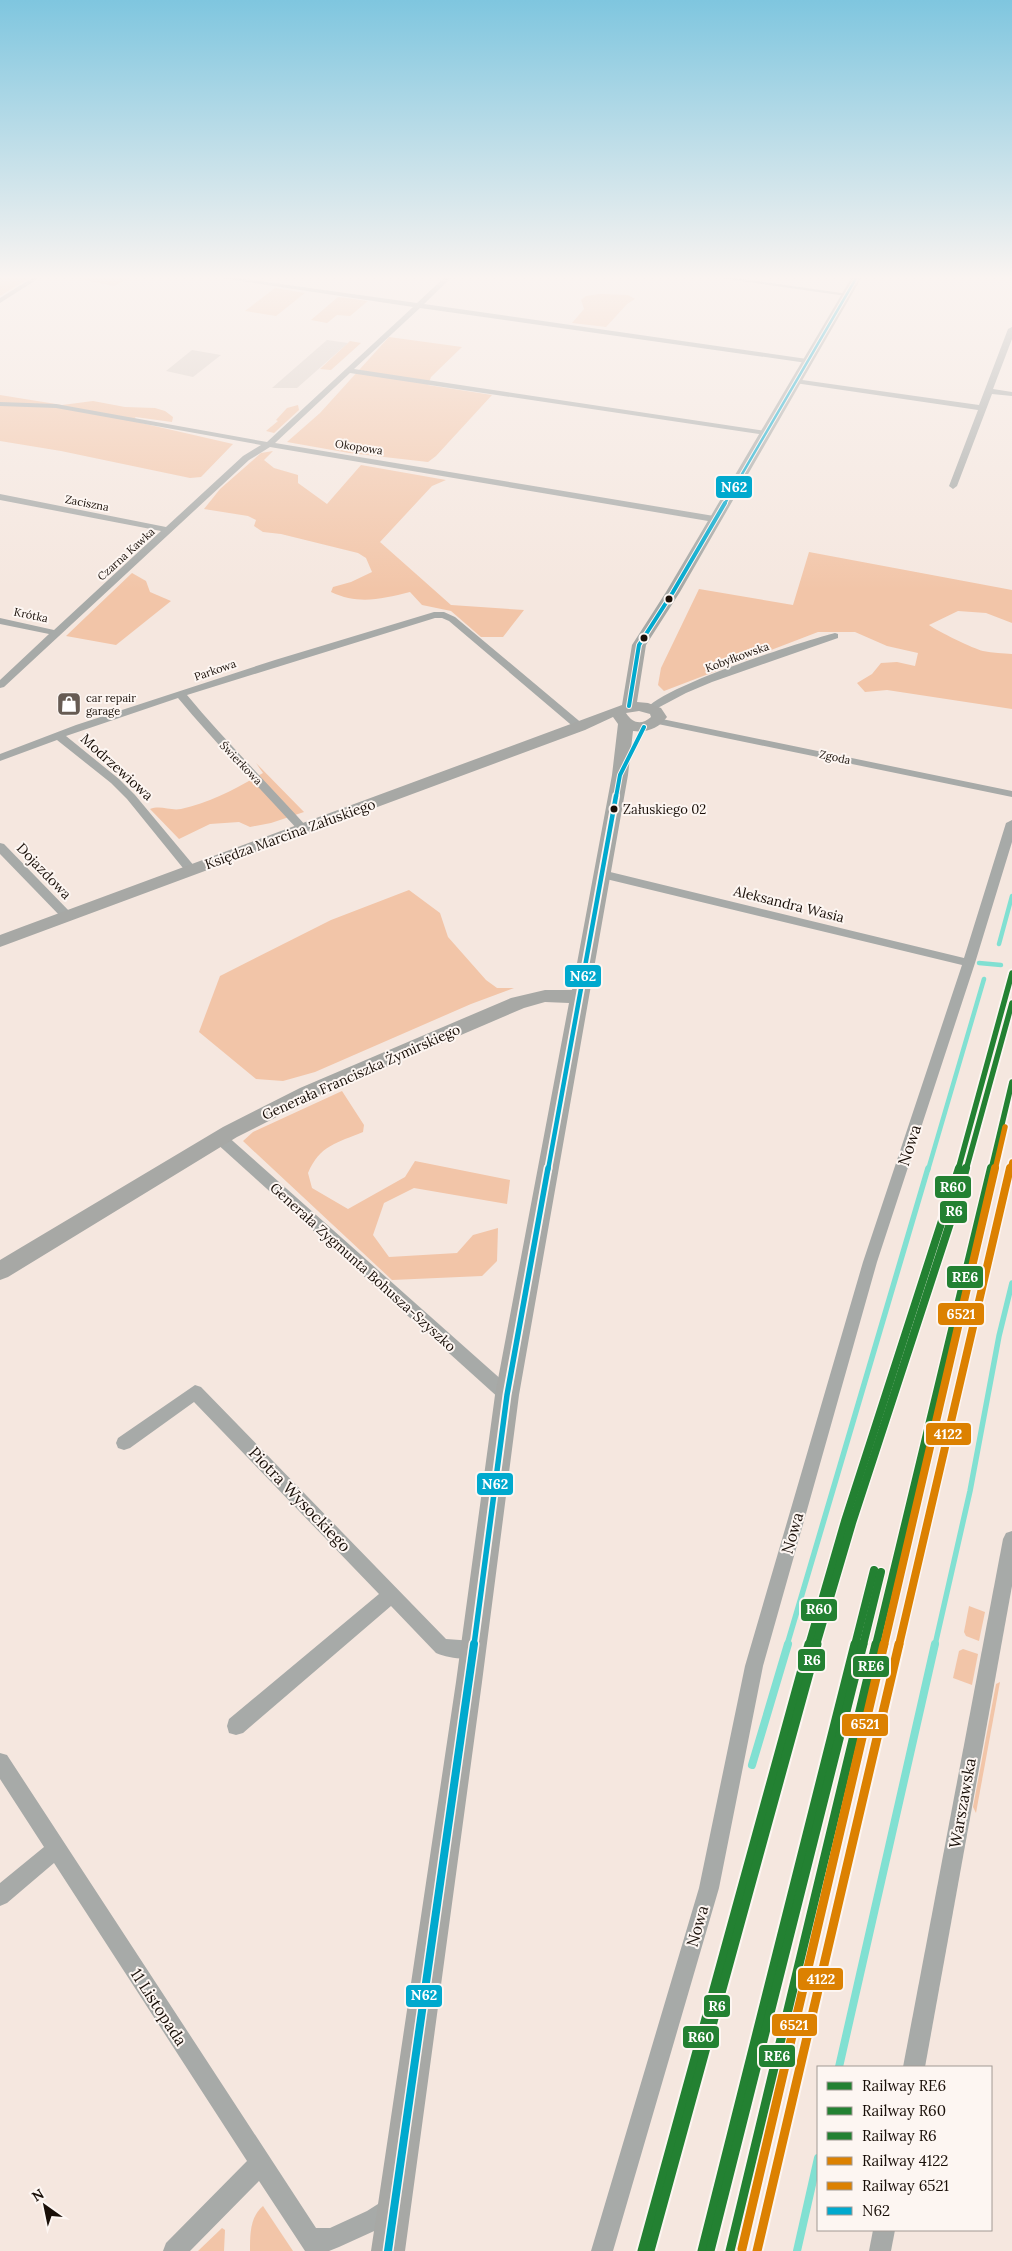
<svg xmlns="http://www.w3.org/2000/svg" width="1012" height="2251" font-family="Lora,serif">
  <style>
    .green { fill: #f2c5a8 }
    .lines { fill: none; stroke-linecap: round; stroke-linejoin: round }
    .stream-far2 { stroke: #81e0d2; stroke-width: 4.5 }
    .stream-far1 { stroke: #81e0d2; stroke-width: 5.5 }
    .stream { stroke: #81e0d2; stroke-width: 8 }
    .building { fill: #dacfc7 }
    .street { fill: #a7aaa8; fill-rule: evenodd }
    .secondary { fill: #a7a8a5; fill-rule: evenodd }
    .bus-1-far4-casing { stroke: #fdf6f2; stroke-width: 4.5 }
    .bus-1-far3-casing { stroke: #fdf6f2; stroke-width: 6 }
    .bus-1-far2-casing { stroke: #fdf6f2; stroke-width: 8 }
    .bus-1-far1-casing { stroke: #fdf6f2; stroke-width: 9 }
    .bus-1-casing { stroke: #fdf6f2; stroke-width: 11 }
    .bus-1-far4 { stroke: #00a9ce; stroke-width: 2.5 }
    .bus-1-far3 { stroke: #00a9ce; stroke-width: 4 }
    .bus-1-far2 { stroke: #00a9ce; stroke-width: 4.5 }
    .bus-1-far1 { stroke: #00a9ce; stroke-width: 5.5 }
    .bus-1 { stroke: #00a9ce; stroke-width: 8 }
    .rail-1-far2-casing { stroke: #fdf6f2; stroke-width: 9 }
    .rail-1-far1-casing { stroke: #fdf6f2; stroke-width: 11 }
    .rail-1-casing { stroke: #fdf6f2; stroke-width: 13 }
    .rail-2-far2-casing { stroke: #fdf6f2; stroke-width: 9 }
    .rail-2-far1-casing { stroke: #fdf6f2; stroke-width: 11 }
    .rail-2-casing { stroke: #fdf6f2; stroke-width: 13 }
    .rail-3-far2-casing { stroke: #fdf6f2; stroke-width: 9 }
    .rail-3-far1-casing { stroke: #fdf6f2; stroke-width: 11 }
    .rail-3-casing { stroke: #fdf6f2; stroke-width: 13 }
    .rail-4-far2-casing { stroke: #fdf6f2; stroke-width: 9 }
    .rail-4-far1-casing { stroke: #fdf6f2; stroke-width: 11 }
    .rail-4-casing { stroke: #fdf6f2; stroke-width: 13 }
    .rail-5-far2-casing { stroke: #fdf6f2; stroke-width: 9 }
    .rail-5-far1-casing { stroke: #fdf6f2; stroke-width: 11 }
    .rail-5-casing { stroke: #fdf6f2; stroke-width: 13 }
    .rail-1-far2 { stroke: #238132; stroke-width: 5.5 }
    .rail-1-far1 { stroke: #238132; stroke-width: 8 }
    .rail-1 { stroke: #238132; stroke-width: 9 }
    .rail-2-far2 { stroke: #238132; stroke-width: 5.5 }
    .rail-2-far1 { stroke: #238132; stroke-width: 8 }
    .rail-2 { stroke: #238132; stroke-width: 9 }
    .rail-3-far2 { stroke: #238132; stroke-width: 5.5 }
    .rail-3-far1 { stroke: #238132; stroke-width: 8 }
    .rail-3 { stroke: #238132; stroke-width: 9 }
    .rail-4-far2 { stroke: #dc8101; stroke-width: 5.5 }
    .rail-4-far1 { stroke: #dc8101; stroke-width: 8 }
    .rail-4 { stroke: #dc8101; stroke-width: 9 }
    .rail-5-far2 { stroke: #dc8101; stroke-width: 5.5 }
    .rail-5-far1 { stroke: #dc8101; stroke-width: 8 }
    .rail-5 { stroke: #dc8101; stroke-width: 9 }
    .bus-dot { fill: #190f08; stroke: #fdf6f2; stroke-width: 2 }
    .labels { text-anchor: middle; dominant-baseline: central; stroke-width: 4; stroke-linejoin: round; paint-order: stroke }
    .far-street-label { font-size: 11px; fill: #190f08; stroke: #fdf6f2 }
    .far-poi-label { font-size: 11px; fill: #190f08; stroke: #fdf6f2; text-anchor: start }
    .bus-label { font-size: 13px; fill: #190f08; stroke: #fdf6f2; text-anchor: start }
    .street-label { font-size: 14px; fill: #190f08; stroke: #fdf6f2 }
    .near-street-label { font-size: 16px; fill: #190f08; stroke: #fdf6f2 }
    .line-badge { stroke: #fdf6f2; stroke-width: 2 }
    .badge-label { font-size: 14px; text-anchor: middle; font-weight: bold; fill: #fff }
  </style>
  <rect width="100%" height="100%" fill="#f5e7df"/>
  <g class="green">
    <polygon points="0,275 34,275 0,296"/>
    <polygon points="59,275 135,275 114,286"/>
    <polygon points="275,288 305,293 276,316 245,311"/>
    <polygon points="600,294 628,295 635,299 627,304 606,327 572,323 584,309 581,300 586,296"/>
    <polygon points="338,297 368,301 350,316 337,315 327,323 311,320"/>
    <polygon points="389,337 462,347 431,377 428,385 492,395 436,456 428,462 349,453 287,442 320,413"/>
    <polygon points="350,341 361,343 331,370 320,369"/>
    <polygon points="0,395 62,405 93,401 125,407 155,408 165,411 173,417 172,422 135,417 137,422 233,444 201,477 190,478 61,451 0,441"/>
    <polygon points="298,405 299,410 274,433 266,431 278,421 276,420 287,408"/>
    <path d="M 273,451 L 264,460 L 274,468 L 298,475 L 298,483 L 327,504 L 361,465 L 446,480 L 432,486 L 380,542 L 451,605 L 524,610 L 503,637 L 481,637 L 451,611 L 422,605 L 410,592 C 381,599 359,605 331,592 L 333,587 L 351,582 L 372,572 L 366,558 L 358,553 L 281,534 L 263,532 L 254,526 L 256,520 L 248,516 L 204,509 L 220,489 L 261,453 Z"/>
    <path d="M 809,552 L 1012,590 L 1012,623 L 986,613 L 958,611 L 929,625 C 937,631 974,649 983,651 C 993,653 1003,653 1012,654 L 1012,709 L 887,690 L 865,692 L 857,683 L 872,674 L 881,663 L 897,662 L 915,666 L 918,653 L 887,646 L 855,632 L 818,632 L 664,691 L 658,685 L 661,668 L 699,589 L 793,605 Z"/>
    <polygon points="132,573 146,581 150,592 171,601 116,645 66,636"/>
    <path d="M 256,763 L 304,812 L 271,823 L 250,827 L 239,822 L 210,824 L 179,839 L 150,809 C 161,805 170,811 181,809 C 210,803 237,788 263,773 Z"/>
    <polygon points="409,890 440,913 448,937 486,980 497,988 514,988 471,1004 315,1072 283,1081 256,1079 199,1032 220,976 331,920"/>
    <path d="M 342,1091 L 364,1125 L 363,1132 C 337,1143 320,1145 308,1173 L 312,1188 L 348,1209 L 405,1177 L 415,1161 L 510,1180 L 507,1204 L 414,1188 L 384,1203 L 373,1235 L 389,1257 L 457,1253 L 473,1235 L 498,1228 L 497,1261 L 482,1276 L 392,1280 L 243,1141 L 253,1132 Z"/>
    <polygon points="969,1606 985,1612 979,1641 966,1636 964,1632"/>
    <polygon points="963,1649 978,1654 972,1685 953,1678 959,1651"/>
    <polygon points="1000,1682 976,1813 973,1807 996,1684"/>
    <path d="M 263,2206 L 293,2251 L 250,2251 C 250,2234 250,2217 263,2206 Z"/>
    <polygon points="222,2228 225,2230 224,2251 198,2251"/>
  </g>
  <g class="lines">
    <g class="stream-far2">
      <polyline points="999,944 1012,896"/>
      <polyline points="979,963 1001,965"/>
      <polyline points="928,1170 984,979"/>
    </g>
    <g class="stream-far1">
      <polyline points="787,1645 928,1168"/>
      <polyline points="935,1645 970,1491 999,1336 1012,1283"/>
    </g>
    <g class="stream">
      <polyline points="752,1765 788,1644"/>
      <polyline points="839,2067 935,1644"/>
      <polyline points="797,2251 818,2158"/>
    </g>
  </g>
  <g class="building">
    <polygon points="327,340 348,343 297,388 272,388"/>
    <polygon points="192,350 221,355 193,377 166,371"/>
  </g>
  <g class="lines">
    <g class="street">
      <polygon points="37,275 44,275 0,303 0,298"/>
      <polygon points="201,275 216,275 417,303 447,275 454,275 424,304 807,359 811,361 807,363 420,308 354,369 765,431 769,433 765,435 350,373 275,443 714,516 718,519 714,522 270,447 249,460 4,687 0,688 0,680 49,634 0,624 0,618 54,630 161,531 0,500 0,494 166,527 243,456 261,445 56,408 0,406 0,402 56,404 267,442 413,307"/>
      <polygon points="699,275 715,275 849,294 846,296"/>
      <polygon points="1012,327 1012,339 993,389 1012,392 1012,396 992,394 957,486 953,489 949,486 978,410 795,383 791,381 795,379 979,405 1008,329"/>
      <path d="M 434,612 L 444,612 L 455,617 L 584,725 L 584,729 L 576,729 L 449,621 L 442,618 L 435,618 L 187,695 C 225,741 267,782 307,827 L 309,829 L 307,831 L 299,831 C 259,787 217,745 178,698 L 66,736 L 119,779 L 135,795 L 195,867 L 197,870 L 195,873 L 187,873 L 127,799 L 111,783 L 57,740 L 0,761 L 0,754 L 76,725 L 275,660 Z"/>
      <path d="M 835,633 L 838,634 L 838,638 L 712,682 L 686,693 L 652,711 L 647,708 C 667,685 800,642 835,633 Z"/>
      <polygon points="657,718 1012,791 1012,797 653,723 652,721"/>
      <polygon points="1012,820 1012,842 975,963 877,1262 763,1666 719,1888 613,2251 591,2251 699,1888 745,1666 863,1262 962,965 602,878 596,874 602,870 964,958 1006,823"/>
      <polygon points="0,843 4,844 71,913 73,916 71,919 63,919 0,854"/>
      <polygon points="220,1133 225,1134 513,1390 515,1395 513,1400 507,1402 501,1400 215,1142 213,1138 215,1134"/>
      <path d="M 195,1385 L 201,1387 L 446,1639 L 474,1641 L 480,1644 L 483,1650 L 480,1656 C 468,1661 448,1658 436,1653 L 391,1606 L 243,1733 L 236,1735 L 229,1733 L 227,1726 L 229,1719 L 379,1594 L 194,1402 L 130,1448 L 124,1450 L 118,1448 L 116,1443 L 118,1438 Z"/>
      <polygon points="1012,1531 1012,1586 925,2067 903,2067 1003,1539 1006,1533"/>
      <polygon points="0,1753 7,1755 316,2228 330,2228 367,2211 389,2197 397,2200 400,2208 397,2216 383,2227 339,2247 329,2251 305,2251 259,2181 190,2251 163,2251 166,2243 247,2161 54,1863 7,1903 0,1906 0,1883 44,1847 0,1779"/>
      <polygon points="873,2230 895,2230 891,2251 869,2251"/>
    </g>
    <path class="secondary" d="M 853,275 L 863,275 L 680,592 L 646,645 L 637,702 L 648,703 L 661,708 L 667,717 C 659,728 647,733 633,731 L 628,775 L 519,1395 L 482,1682 L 405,2251 L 371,2251 L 456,1682 L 495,1395 L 569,1003 L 545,1002 L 524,1008 L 314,1098 L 237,1137 L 8,1277 L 0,1280 L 0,1260 L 223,1127 L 300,1088 L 511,998 L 545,990 L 572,990 L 612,775 L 618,724 L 613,717 L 585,730 L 0,947 L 0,935 L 622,705 L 632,645 L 666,592 ZM 639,711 L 650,714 L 651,717 C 642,725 633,724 626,713 Z"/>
    <defs>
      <polyline id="bus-1-far4" points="724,505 858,275"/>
      <g id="bus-1-far3">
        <polyline points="629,706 639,645 673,592 725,503"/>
        <polyline points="616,797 620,775 644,727"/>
      </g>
      <polyline id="bus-1-far2" points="548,1170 616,796"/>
      <polyline id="bus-1-far1" points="474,1645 507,1395 548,1168"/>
      <polyline id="bus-1" points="388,2251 474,1644"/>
    </defs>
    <use href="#bus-1-far4" class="bus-1-far4-casing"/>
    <use href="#bus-1-far3" class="bus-1-far3-casing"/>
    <use href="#bus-1-far2" class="bus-1-far2-casing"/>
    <use href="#bus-1-far1" class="bus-1-far1-casing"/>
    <use href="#bus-1" class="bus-1-casing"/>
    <use href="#bus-1-far4" class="bus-1-far4"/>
    <use href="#bus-1-far3" class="bus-1-far3"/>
    <use href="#bus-1-far2" class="bus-1-far2"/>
    <use href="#bus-1-far1" class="bus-1-far1"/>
    <use href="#bus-1" class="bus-1"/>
    <defs>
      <polyline id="rail-1-far2" points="991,1170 1012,1082"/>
      <polyline id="rail-1-far1" points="876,1645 991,1168"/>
      <polyline id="rail-1" points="730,2251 876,1644"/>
      <polyline id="rail-2-far2" points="958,1170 1012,973"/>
      <g id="rail-2-far1">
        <polyline points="809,1645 845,1521 959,1168"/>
        <polyline points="855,1645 874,1570"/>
      </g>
      <g id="rail-2">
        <polyline points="642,2251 809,1644"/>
        <polyline points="702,2251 855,1644"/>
      </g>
      <polyline id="rail-3-far2" points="966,1170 1012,1003"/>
      <g id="rail-3-far1">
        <polyline points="816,1645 852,1523 954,1211 966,1168"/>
        <polyline points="863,1645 881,1572"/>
      </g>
      <g id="rail-3">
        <polyline points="650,2251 817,1644"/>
        <polyline points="710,2251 863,1644"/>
      </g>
      <polyline id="rail-4-far2" points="1010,1170 1012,1162"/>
      <polyline id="rail-4-far1" points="899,1645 1010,1168"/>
      <polyline id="rail-4" points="757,2251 899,1644"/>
      <polyline id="rail-5-far2" points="995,1170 1005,1127"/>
      <polyline id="rail-5-far1" points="884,1645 995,1168"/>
      <polyline id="rail-5" points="742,2249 884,1644"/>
    </defs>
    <use href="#rail-1-far2" class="rail-1-far2-casing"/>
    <use href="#rail-1-far1" class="rail-1-far1-casing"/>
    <use href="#rail-1" class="rail-1-casing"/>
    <use href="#rail-2-far2" class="rail-2-far2-casing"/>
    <use href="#rail-2-far1" class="rail-2-far1-casing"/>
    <use href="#rail-2" class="rail-2-casing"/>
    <use href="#rail-3-far2" class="rail-3-far2-casing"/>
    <use href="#rail-3-far1" class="rail-3-far1-casing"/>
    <use href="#rail-3" class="rail-3-casing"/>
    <use href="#rail-4-far2" class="rail-4-far2-casing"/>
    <use href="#rail-4-far1" class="rail-4-far1-casing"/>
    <use href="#rail-4" class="rail-4-casing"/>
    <use href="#rail-5-far2" class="rail-5-far2-casing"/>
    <use href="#rail-5-far1" class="rail-5-far1-casing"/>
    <use href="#rail-5" class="rail-5-casing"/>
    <use href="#rail-1-far2" class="rail-1-far2"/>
    <use href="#rail-1-far1" class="rail-1-far1"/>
    <use href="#rail-1" class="rail-1"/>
    <use href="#rail-2-far2" class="rail-2-far2"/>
    <use href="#rail-2-far1" class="rail-2-far1"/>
    <use href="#rail-2" class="rail-2"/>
    <use href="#rail-3-far2" class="rail-3-far2"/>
    <use href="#rail-3-far1" class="rail-3-far1"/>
    <use href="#rail-3" class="rail-3"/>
    <use href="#rail-4-far2" class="rail-4-far2"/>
    <use href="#rail-4-far1" class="rail-4-far1"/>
    <use href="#rail-4" class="rail-4"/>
    <use href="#rail-5-far2" class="rail-5-far2"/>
    <use href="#rail-5-far1" class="rail-5-far1"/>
    <use href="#rail-5" class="rail-5"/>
  </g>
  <linearGradient id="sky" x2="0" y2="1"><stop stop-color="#7fc6df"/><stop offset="0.47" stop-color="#faf4f1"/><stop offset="1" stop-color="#faf4f1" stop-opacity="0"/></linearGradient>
  <rect width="1012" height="590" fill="url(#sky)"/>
  <defs>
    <symbol id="shop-square" viewBox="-11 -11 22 22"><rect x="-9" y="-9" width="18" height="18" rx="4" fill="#665b53" stroke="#fdf6f2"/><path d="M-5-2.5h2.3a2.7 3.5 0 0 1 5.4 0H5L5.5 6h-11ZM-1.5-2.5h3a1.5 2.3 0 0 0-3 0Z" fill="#fff"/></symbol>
  </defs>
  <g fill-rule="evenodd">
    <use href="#shop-square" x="55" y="690" width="28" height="28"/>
  </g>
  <g class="bus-dot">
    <circle cx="669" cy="599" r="4.5"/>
    <circle cx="644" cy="638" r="4.5"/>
    <circle cx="614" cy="809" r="4.5"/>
  </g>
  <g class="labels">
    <g class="far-street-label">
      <text transform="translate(359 447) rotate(9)">Okopowa</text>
      <text transform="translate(87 503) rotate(11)">Zaciszna</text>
      <text transform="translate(126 554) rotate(-42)">Czarna Kawka</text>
      <text transform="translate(31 615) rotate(12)">Krótka</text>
      <text transform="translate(737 657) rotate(-20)">Kobyłkowska</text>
      <text transform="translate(215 670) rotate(-19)">Parkowa</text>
      <text transform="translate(835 757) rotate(12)">Zgoda</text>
      <text transform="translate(241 763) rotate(46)">Świerkowa</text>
    </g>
    <g class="far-poi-label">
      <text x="86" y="698">car repair<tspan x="86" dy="13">garage</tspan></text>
    </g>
    <g class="bus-label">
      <text x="623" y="809">Załuskiego 02</text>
    </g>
    <g class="street-label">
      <text transform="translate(117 767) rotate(42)">Modrzewiowa</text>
      <text transform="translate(290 834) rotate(-20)">Księdza Marcina Załuskiego</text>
      <text transform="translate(44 871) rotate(46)">Dojazdowa</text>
      <text transform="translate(789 904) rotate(14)">Aleksandra Wasia</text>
      <text transform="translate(361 1072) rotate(-24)">Generała Franciszka Żymirskiego</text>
      <text transform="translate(363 1267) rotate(42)">Generała Zygmunta Bohusza-Szyszko</text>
    </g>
    <g class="near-street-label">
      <text transform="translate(909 1145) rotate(-72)">Nowa</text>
      <text transform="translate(300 1499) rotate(46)">Piotra Wysockiego</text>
      <text transform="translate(792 1533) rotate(-74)">Nowa</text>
      <text transform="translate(962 1803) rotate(-80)">Warszawska</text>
      <text transform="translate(697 1926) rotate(-74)">Nowa</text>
      <text transform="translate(159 2007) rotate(57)">11 Listopada</text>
    </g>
  </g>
  <g class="line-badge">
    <rect x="715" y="475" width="38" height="24" rx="5" fill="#00a9ce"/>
    <rect x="564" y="964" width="38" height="24" rx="5" fill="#00a9ce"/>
    <rect x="934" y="1175" width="38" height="24" rx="5" fill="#238132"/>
    <rect x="939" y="1200" width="29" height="24" rx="5" fill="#238132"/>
    <rect x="946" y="1265" width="38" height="24" rx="5" fill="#238132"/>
    <rect x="937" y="1302" width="48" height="24" rx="5" fill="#dc8101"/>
    <rect x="925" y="1422" width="47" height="24" rx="5" fill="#dc8101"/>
    <rect x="476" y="1472" width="38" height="24" rx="5" fill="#00a9ce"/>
    <rect x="800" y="1598" width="38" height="24" rx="5" fill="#238132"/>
    <rect x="797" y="1648" width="29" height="24" rx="5" fill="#238132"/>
    <rect x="852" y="1655" width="38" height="23" rx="5" fill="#238132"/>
    <rect x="841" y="1713" width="48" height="24" rx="5" fill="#dc8101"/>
    <rect x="797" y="1967" width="47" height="24" rx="5" fill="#dc8101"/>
    <rect x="405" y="1984" width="38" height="24" rx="5" fill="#00a9ce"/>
    <rect x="703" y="1994" width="28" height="24" rx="5" fill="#238132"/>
    <rect x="771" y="2013" width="47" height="24" rx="5" fill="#dc8101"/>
    <rect x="682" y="2025" width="38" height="24" rx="5" fill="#238132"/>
    <rect x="758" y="2044" width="38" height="24" rx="5" fill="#238132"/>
  </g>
  <g class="badge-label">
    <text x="734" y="492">N62</text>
    <text x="583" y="981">N62</text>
    <text x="953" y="1192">R60</text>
    <text x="954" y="1216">R6</text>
    <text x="965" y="1282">RE6</text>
    <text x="961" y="1319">6521</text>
    <text x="948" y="1439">4122</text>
    <text x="495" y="1489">N62</text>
    <text x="819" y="1614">R60</text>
    <text x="812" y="1665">R6</text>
    <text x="871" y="1671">RE6</text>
    <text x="865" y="1729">6521</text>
    <text x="821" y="1984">4122</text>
    <text x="424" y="2000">N62</text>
    <text x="717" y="2011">R6</text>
    <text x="794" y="2030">6521</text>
    <text x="701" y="2042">R60</text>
    <text x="777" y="2061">RE6</text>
  </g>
  <rect x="817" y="2066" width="175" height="165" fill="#fdf6f2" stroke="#a29a94"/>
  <rect x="827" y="2082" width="25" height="8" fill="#238132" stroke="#a29a94"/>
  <text x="862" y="2091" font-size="15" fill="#190f08">Railway RE6</text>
  <rect x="827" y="2107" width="25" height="8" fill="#238132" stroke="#a29a94"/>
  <text x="862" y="2116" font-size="15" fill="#190f08">Railway R60</text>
  <rect x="827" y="2132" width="25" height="8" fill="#238132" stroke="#a29a94"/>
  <text x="862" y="2141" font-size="15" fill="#190f08">Railway R6</text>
  <rect x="827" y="2157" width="25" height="8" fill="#dc8101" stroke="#a29a94"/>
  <text x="862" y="2166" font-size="15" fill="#190f08">Railway 4122</text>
  <rect x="827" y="2182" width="25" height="8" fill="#dc8101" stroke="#a29a94"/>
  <text x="862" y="2191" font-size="15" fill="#190f08">Railway 6521</text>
  <rect x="827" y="2207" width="25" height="8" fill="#00a9ce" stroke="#a29a94"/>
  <text x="862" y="2216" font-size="15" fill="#190f08">N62</text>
  <g transform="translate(45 2206) rotate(327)" stroke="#fdf6f2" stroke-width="4" paint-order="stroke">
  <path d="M0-4L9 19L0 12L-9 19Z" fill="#190f08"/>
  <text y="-8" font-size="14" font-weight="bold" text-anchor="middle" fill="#190f08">N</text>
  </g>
</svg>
